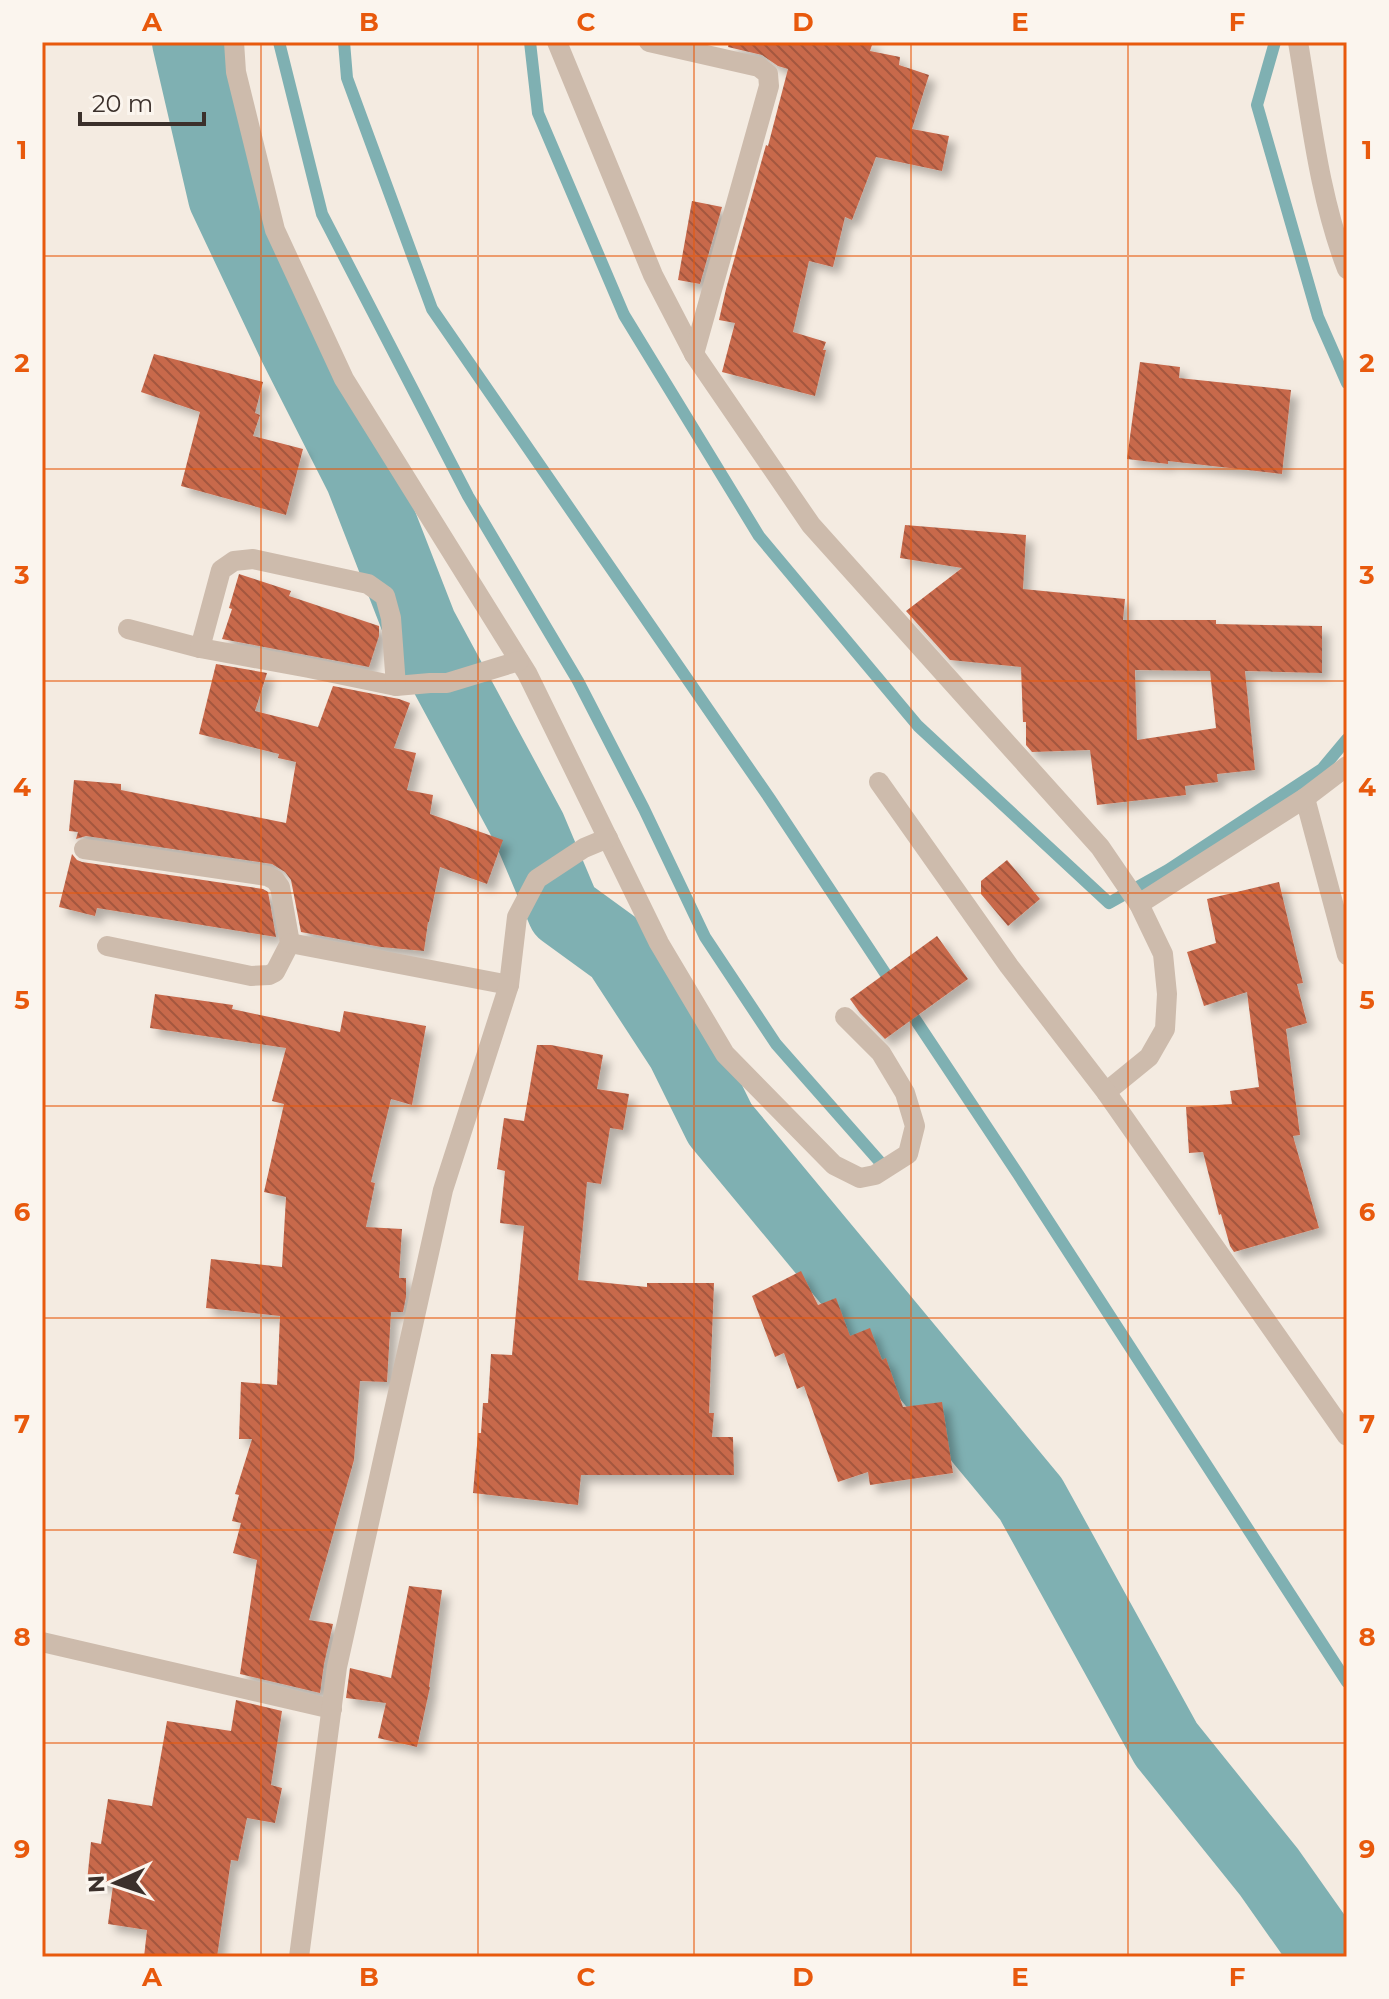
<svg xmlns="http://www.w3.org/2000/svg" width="1389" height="1999" font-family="Montserrat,sans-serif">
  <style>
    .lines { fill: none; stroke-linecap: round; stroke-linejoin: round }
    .stream { stroke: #7fb0b2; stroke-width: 12 }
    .river { stroke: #7fb0b2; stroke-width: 74 }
    .building { fill: url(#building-back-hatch); fill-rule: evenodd; filter: url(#shadow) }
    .minor { stroke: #cdbbac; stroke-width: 20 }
    .grid { fill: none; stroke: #e8590c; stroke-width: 2; stroke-opacity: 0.55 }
    .neatline { fill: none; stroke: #e8590c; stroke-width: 3 }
    .grid-label { font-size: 26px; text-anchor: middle; font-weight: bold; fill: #e8590c }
  </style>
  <defs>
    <pattern id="building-back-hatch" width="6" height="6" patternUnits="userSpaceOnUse" patternTransform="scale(2)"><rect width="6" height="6" fill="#c8694b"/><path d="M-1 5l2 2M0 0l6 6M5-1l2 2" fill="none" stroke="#a4573f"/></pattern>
    <filter id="shadow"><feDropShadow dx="7" dy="7" stdDeviation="4" flood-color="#0004"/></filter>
  </defs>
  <rect width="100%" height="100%" fill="#f4ebe1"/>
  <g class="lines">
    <g class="stream">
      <polyline points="279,42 322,214 468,496 578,681 644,809 705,937 776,1044 880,1162"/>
      <polyline points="344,42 347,78 432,309 770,799 893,985"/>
      <polyline points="530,42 538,113 624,315 759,536 918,726 1109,903 1168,870 1322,769 1347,739"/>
      <polyline points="1275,42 1257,105 1318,317 1347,383"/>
      <polyline points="905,1004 1018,1174 1347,1682"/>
    </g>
    <polyline class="river" points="189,42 225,197 295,345 362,477 420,626 529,828 564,911 619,951 683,1049 720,1124 1031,1499 1166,1744 1269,1872 1329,1957"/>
  </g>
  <g class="building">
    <polygon points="729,42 873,42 870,51 900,57 899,65 929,75 912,129 949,136 942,171 876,157 852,220 845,217 833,267 809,261 793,332 826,342 823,350 826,350 815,396 722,372 735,323 719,320 726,289 766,145 768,146 788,69 778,66 762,55 728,47"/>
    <polygon points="692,201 722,207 700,284 678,280"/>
    <polygon points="154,354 263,382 255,413 260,415 253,436 303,449 286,515 181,486 200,412 141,392"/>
    <polygon points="1140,362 1180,367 1179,378 1291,390 1282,474 1168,461 1168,464 1127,459"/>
    <path d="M 905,525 L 1026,535 L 1023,589 L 1125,599 L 1123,620 L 1216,620 L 1216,624 L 1322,626 L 1322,673 L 1245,671 L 1255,770 L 1217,774 L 1218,782 L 1185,786 L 1186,795 L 1097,805 L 1090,750 L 1032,752 L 1026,745 L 1026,722 L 1023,722 L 1021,667 L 950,660 L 906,611 L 962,568 L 900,558 ZM 1135,670 L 1210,671 L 1216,728 L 1137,740 Z"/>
    <polygon points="239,574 291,591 289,596 379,626 379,636 369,667 222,639 232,609 229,608"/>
    <polygon points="216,664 267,673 255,711 318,727 333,686 399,699 410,703 394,748 416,753 407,790 433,795 430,814 503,840 487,884 440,867 429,922 428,922 424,951 381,947 301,932 291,880 285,872 272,864 86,836 76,839 78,832 69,831 74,780 121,784 121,790 286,823 296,762 278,758 279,754 199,734"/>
    <polygon points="72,854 77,860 82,862 263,889 268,892 276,937 97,908 95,916 59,907"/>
    <polygon points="1007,860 1040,899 1008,926 981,894 981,881"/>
    <polygon points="1279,882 1303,983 1297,984 1307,1023 1286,1029 1300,1135 1293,1136 1319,1228 1234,1252 1230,1246 1221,1214 1219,1215 1203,1152 1189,1153 1186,1107 1232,1104 1230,1091 1259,1087 1247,992 1204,1006 1187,952 1216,943 1207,899"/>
    <polygon points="937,936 968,979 885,1039 860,1013 850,999"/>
    <polygon points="155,994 233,1005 232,1009 340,1032 344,1011 426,1026 412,1105 391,1099 371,1182 375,1183 366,1227 402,1229 399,1278 406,1278 406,1297 403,1312 391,1312 387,1382 360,1381 354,1460 309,1620 333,1624 324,1664 320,1693 240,1674 257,1560 233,1553 241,1523 232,1521 239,1495 235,1494 252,1439 239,1439 241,1382 277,1385 280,1316 206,1308 211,1259 282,1267 286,1197 264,1192 284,1104 272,1101 286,1048 150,1028"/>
    <polygon points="537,1045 551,1045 603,1055 597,1089 629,1094 623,1130 610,1128 601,1184 587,1182 578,1280 647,1287 647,1283 714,1283 709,1413 714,1413 712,1437 733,1437 734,1475 581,1475 578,1505 473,1493 478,1433 481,1433 483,1403 488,1403 491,1354 512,1355 524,1226 500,1223 505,1171 497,1169 504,1118 524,1121"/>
    <polygon points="801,1271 818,1305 836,1298 850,1336 870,1328 882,1360 886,1358 903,1407 942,1402 953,1473 870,1485 868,1472 838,1482 804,1386 797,1389 784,1353 775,1357 752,1296"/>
    <polygon points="409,1586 442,1590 429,1687 430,1687 417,1747 378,1738 386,1703 346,1698 350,1668 391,1678"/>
    <polygon points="236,1700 282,1711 271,1785 282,1788 275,1823 247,1818 238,1861 231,1860 217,1957 144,1957 147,1930 108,1924 113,1885 87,1882 91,1842 101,1844 108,1799 152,1806 167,1721 231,1731"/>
  </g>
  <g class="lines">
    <g class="minor">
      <polyline points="234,42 236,72 275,230 344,379 527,673 659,943 725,1054 834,1165 860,1178 875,1175 908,1154 915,1126 905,1093 881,1053 845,1017"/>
      <polyline points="557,42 653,275 694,354 811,525 1100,847 1139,904 1163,954 1167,994 1165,1029 1149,1057 1106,1092"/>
      <polyline points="649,42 759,67 768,74 769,86 694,354"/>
      <path d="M 1298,42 C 1311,118 1319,196 1347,269"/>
      <polyline points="128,629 200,648 309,668 396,686 430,683 447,683 519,661"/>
      <polyline points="200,648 221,570 234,561 253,559 368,584 385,596 391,618 396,686"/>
      <polyline points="879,782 1009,966 1106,1092 1347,1436"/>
      <polyline points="1305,798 1347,955"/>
      <polyline points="84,849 267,876 275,880 280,887 290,943 275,972 269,975 251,976 107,946"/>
      <polyline points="1139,904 1305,798 1347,766"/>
      <polyline points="290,943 509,985"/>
      <polyline points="42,1642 332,1709"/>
      <polyline points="299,1957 337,1667 443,1190 509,985 517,917 537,879 584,848 608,838"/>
    </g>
  </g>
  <path class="grid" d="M 261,42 L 261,1957M 478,42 L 478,1957M 694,42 L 694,1957M 911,42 L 911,1957M 1128,42 L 1128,1957M 42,256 L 1347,256M 42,469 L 1347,469M 42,681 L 1347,681M 42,893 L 1347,893M 42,1106 L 1347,1106M 42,1318 L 1347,1318M 42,1530 L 1347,1530M 42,1743 L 1347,1743"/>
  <rect width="1389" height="1999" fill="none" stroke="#fbf5ee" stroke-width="88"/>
  <g transform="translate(116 1883) rotate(267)" stroke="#fbf5ee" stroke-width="6" paint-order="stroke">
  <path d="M0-6L14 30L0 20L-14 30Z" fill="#3b302b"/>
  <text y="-12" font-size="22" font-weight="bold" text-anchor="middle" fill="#3b302b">N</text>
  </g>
  <path d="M80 112v12h124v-12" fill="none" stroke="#3b302b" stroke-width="4"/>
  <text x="92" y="112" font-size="24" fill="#3b302b" stroke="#fbf5ee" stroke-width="6" paint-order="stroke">20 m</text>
  <rect x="44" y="44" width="1301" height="1911" class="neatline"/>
  <g class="grid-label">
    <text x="152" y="31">A</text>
    <text x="369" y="31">B</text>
    <text x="586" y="31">C</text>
    <text x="803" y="31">D</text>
    <text x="1020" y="31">E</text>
    <text x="1237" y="31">F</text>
    <text x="22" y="159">1</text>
    <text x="1367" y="159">1</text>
    <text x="22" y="372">2</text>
    <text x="1367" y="372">2</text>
    <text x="22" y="584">3</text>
    <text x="1367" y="584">3</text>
    <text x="22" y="796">4</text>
    <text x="1367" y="796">4</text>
    <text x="22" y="1009">5</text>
    <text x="1367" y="1009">5</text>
    <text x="22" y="1221">6</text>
    <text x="1367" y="1221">6</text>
    <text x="22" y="1433">7</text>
    <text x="1367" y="1433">7</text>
    <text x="22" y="1646">8</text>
    <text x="1367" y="1646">8</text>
    <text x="22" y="1858">9</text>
    <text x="1367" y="1858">9</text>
    <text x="152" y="1986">A</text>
    <text x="369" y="1986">B</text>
    <text x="586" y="1986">C</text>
    <text x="803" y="1986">D</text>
    <text x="1020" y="1986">E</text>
    <text x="1237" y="1986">F</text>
  </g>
</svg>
